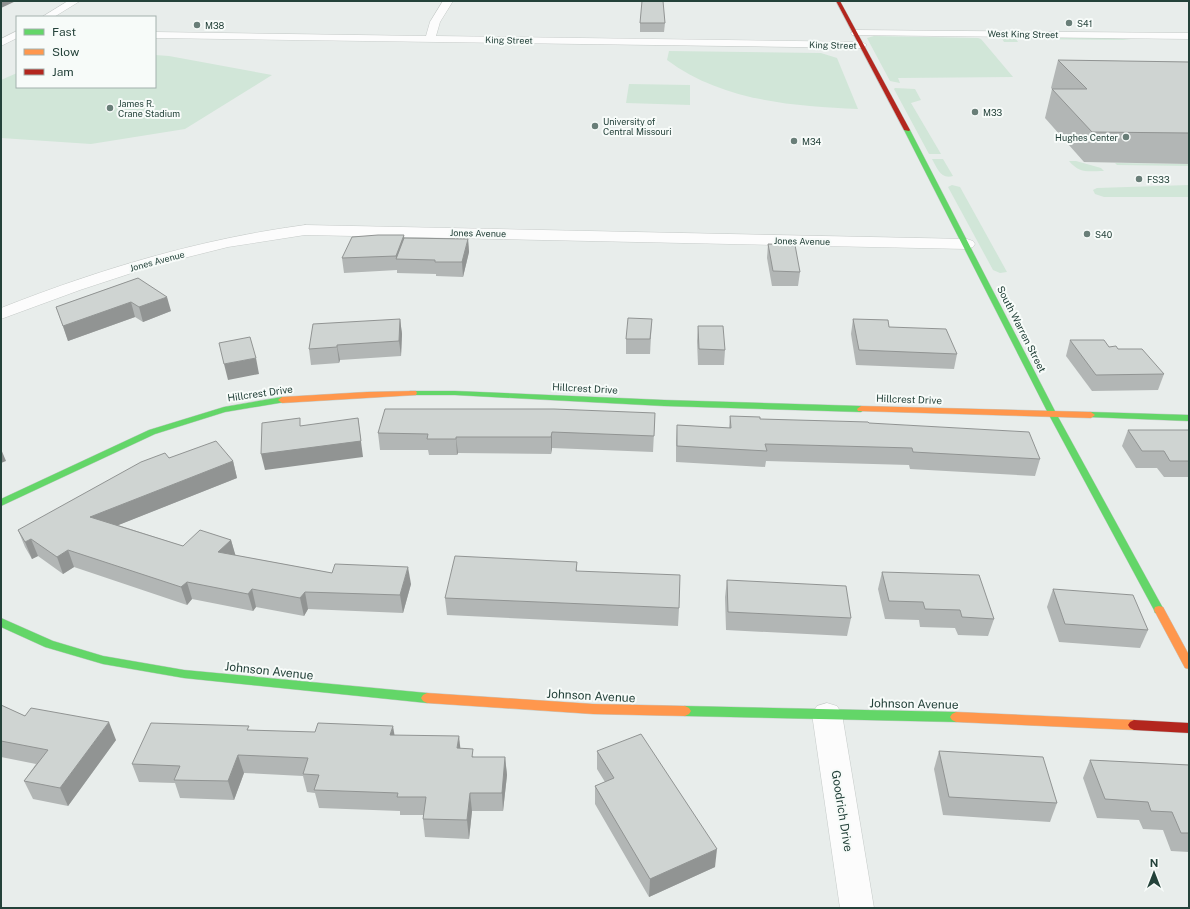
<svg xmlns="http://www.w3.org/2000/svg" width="1190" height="909" font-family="'Public Sans',sans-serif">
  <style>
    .green { fill: #d1e6d8 }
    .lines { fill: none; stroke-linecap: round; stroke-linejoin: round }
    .street-casing { stroke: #c5cac8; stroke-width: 1 }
    .fast-casing { stroke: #c3cbc8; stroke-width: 1 }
    .slow-casing { stroke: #c3cbc8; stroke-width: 1 }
    .jam-casing { stroke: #c3cbc8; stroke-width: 1 }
    .street { fill: #fcfcfc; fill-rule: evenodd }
    .fast { fill: #63d668; fill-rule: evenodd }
    .slow { fill: #ff974d; fill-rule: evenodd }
    .jam { fill: #b3261e; fill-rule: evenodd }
    .wall { fill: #b2b6b5 }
    .shaded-wall { fill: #919493 }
    .building { fill: #cfd4d2; stroke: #919493 }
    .poi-dot { fill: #697e78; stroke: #f7fbf9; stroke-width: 1.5 }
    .labels { text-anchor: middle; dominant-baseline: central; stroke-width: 4; stroke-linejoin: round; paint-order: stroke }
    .far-poi-label { font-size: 9px; fill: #24423a; stroke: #f7fbf9; text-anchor: start }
    .far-street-label { font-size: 9px; fill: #24423a; stroke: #f7fbf9 }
    .street-label { font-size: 10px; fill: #24423a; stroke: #f7fbf9 }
    .near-street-label { font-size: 12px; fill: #24423a; stroke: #f7fbf9 }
  </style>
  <rect width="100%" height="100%" fill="#e8edeb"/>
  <g class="green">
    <polygon points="874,36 978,38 981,39 1013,77 898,78 900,83 890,81 867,38"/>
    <polygon points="1001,37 1115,38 1131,40 1016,39 1018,42 1004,42"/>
    <path d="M 669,51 L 821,53 L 837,58 L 858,109 C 792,106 722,101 667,60 Z"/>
    <polygon points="155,55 169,56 272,75 185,129 91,144 1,138 1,80 17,73 17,87 155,87"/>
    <polygon points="629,84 690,85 690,105 626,103"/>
    <polygon points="895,88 915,89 921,100 911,103 941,154 929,154 894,89"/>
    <path d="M 932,159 L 943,159 L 953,176 C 941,180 937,168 932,159 Z"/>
    <path d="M 1069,161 L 1076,161 L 1101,168 L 1104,171 C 1088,171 1080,174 1069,161 Z"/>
    <polygon points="1115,163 1189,164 1189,166 1117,165"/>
    <polygon points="952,185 960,187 1007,272 1000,273 993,270 948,187"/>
    <polygon points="1189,185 1189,197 1104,197 1095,194 1093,190 1097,188"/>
  </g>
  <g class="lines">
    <defs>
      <g id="street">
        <polygon points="68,1 80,1 54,17 42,17"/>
        <polygon points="443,1 453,1 440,22 436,36 862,42 867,45 862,48 155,38 155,32 426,36 430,22"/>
        <polygon points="856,30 1189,33 1189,39 852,35 851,33"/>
        <polygon points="17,31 17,38 1,46 1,39"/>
        <path d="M 305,225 L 967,239 L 973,241 L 975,244 L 973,247 L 967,249 L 305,235 L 228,247 L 156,265 L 80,290 L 1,319 L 1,308 C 100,269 200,239 305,225 Z"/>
        <polygon points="827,703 837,706 842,714 874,908 840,908 812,714 817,706"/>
      </g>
      <g id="fast">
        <polygon points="907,128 910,130 1057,415 1164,610 1163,613 1155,613 1154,610 1049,415 904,130"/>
        <polygon points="410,391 455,391 664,400 861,406 865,409 861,412 664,406 455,395 410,395 409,393"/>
        <polygon points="282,397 286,400 285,402 225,412 155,434 1,506 1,499 149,430 224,407"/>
        <polygon points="1091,412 1189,415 1189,421 1088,417 1087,415 1088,413"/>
        <polygon points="1,618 53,641 103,656 184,670 427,693 431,695 433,698 431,701 427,703 184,678 103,664 45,647 1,627"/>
        <polygon points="685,706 956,712 960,714 962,717 960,720 956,722 685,716 681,714 679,711 681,708"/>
      </g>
      <g id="slow">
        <polygon points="413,391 416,391 417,393 416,395 282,403 278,400 282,397 367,392"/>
        <polygon points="861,406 1091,412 1095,415 1091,418 858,411 857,409"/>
        <polygon points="1159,606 1163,607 1189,655 1189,669 1185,668 1154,610 1155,607"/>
        <polygon points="427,693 593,704 685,706 689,708 691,711 689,714 685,716 593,714 427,703 423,701 421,698 423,695"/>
        <polygon points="956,712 1134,720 1138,722 1140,725 1138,728 1134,730 956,722 952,720 950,717 952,714"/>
      </g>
      <g id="jam">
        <polygon points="836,1 840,1 910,130 909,131 904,130"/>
        <polygon points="1134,720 1189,723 1189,733 1134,730 1130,728 1128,725 1130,722"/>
      </g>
    </defs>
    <use href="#street" class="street-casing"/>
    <use href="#fast" class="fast-casing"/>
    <use href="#slow" class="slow-casing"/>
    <use href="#jam" class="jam-casing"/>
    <use href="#street" class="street"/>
    <use href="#fast" class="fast"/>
    <use href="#slow" class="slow"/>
    <use href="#jam" class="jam"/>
  </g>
  <g class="wall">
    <polygon points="640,23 665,23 664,32 640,32"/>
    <polygon points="1058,60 1189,62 1189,164 1084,162 1045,118 1052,89 1051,88"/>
    <polygon points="404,235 404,238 468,239 469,252 463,277 436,276 436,274 397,273 397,270 344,273 342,258"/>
    <polygon points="768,244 800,272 798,286 772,286 767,258"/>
    <polygon points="138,278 171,311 143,322 135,317 68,341 56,307"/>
    <polygon points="400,319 402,334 401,356 340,360 339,363 311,365 309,349"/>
    <polygon points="652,319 650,354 626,354 626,339"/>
    <polygon points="853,319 889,327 957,354 954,369 856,365 851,334"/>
    <polygon points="698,326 725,350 724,365 698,365 697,341"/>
    <polygon points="1070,340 1109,347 1118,349 1164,374 1158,390 1092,391 1066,356"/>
    <polygon points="655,413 653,452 552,448 551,454 458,453 457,455 429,455 428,450 380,450 378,433"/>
    <polygon points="730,416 760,419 869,423 1040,459 1035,476 910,469 909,465 766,461 765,467 676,462 676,441 677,425 729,428"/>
    <polygon points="1128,430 1189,431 1189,477 1164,477 1157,468 1136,468 1122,446"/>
    <polygon points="169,458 233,461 237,478 118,525 183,546 231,540 235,555 332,573 411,584 403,613 308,609 304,616 256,607 253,611 192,599 187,605 74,567 63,574 38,556 32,559 25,547 18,530"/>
    <polygon points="577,562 577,571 679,608 678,626 447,615 445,598"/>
    <polygon points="882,572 994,619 988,636 958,635 955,628 920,627 919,620 885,619 878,589"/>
    <polygon points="727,580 851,618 847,636 726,630 725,597"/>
    <polygon points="1053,589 1148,630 1140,648 1059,642 1047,607"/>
    <polygon points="1,705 25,716 116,740 68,806 33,799 24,781 36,764 1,757"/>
    <polygon points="250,730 394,735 460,748 474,757 505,757 507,775 503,811 472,811 469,839 425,837 423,819 423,815 400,815 400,811 319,808 315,793 307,792 303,776 244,773 234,800 180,798 175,783 139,782 132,764"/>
    <polygon points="597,751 715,867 649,897 595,804 595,786 605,782 597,769"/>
    <polygon points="939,751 1057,803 1050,822 943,815 934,769"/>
    <polygon points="1090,760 1189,765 1189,852 1171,851 1163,830 1143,829 1139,820 1097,818 1083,778"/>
  </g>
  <g class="shaded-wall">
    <polygon points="1,1 16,1 1,8"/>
    <polygon points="404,235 405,249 396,259 396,256"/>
    <polygon points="468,239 469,252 463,277 462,262"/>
    <polygon points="167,297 171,311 143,322 139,307"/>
    <polygon points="131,302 135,317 68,341 63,326"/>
    <polygon points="400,319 402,334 401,356 399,341"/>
    <polygon points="337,345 340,360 339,363 337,347"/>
    <polygon points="256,358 259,374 228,380 224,364"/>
    <polygon points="358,418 363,457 265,470 261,454"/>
    <polygon points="552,432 552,448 551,454 551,437"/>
    <polygon points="456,437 458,453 457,455 456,439"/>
    <polygon points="1,449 6,461 1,463"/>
    <polygon points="233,461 237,478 96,534 90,517"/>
    <polygon points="31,539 38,556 32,559 25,542"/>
    <polygon points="231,540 236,557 218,552"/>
    <polygon points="68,550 74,567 63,574 57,557"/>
    <polygon points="408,567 411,584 403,613 400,595"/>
    <polygon points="187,582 192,599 187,605 181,587"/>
    <polygon points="252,589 256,607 253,611 248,594"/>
    <polygon points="305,592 308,609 304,616 300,598"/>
    <polygon points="109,722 116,740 68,806 60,788"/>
    <polygon points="393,726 396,744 390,735"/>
    <polygon points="459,736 461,754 457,748"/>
    <polygon points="238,755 244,773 234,800 228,781"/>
    <polygon points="505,757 507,775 503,811 502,793"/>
    <polygon points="470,793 472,811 469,839 467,820"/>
    <polygon points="717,849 715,867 649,897 650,879"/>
  </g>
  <g class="building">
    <polygon points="642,1 663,1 665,23 640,23"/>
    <polygon points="1058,60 1189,62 1189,133 1092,132 1052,89 1087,89"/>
    <polygon points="378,235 404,235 396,256 342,258 352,237"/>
    <polygon points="404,238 468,239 462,262 435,262 435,260 396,259"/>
    <polygon points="768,244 795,245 800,272 773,271"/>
    <polygon points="138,278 167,297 139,307 131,302 63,326 56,307"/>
    <polygon points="628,318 652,319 650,339 626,339"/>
    <polygon points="400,319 399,341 337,345 337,347 309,349 313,324"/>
    <polygon points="853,319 888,320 889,327 946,329 957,354 859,350"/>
    <polygon points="698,326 723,326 725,350 699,349"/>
    <polygon points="250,337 256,358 224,364 219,343"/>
    <polygon points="1070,340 1104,340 1109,347 1116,346 1118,349 1142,349 1164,374 1096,375"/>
    <polygon points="385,409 554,409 655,413 654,436 552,432 551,437 456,437 456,439 427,439 428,434 378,433"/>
    <polygon points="730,416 760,417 760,419 868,422 869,423 1029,432 1040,459 913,452 912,448 765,444 767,451 677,446 677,425 731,428"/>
    <polygon points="300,418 300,426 358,418 361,441 261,454 262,423"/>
    <polygon points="1128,430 1188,430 1189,431 1189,461 1170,461 1164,451 1142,451"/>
    <polygon points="216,441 233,461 90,517 183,546 200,530 231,540 218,552 332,573 335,564 408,567 400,595 305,592 300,598 252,589 248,594 187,582 181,587 68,550 57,557 31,539 25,542 18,530 141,462 165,453 169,458"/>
    <polygon points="455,556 577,562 576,571 680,575 679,608 445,598"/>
    <polygon points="882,572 979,575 994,619 962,617 960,610 925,609 923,602 889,601"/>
    <polygon points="727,580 846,586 851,618 728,612"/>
    <polygon points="1053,589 1133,595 1148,630 1065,624"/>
    <polygon points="1,705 25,716 31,708 109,722 60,788 24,781 48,750 1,741"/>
    <polygon points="151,723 249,726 247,730 315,732 318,723 393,726 390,735 459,736 457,748 473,749 472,757 505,757 502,793 470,793 467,820 423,819 426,797 397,797 398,793 314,790 319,775 303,774 308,758 238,755 228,781 174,780 180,766 132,764"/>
    <polygon points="641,734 717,849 650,879 595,786 614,778 597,751"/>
    <polygon points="939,751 1043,757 1057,803 949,797"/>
    <polygon points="1090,760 1189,765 1189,833 1181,833 1172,812 1151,811 1148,802 1105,799"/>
  </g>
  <g class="poi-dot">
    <circle cx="1069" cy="23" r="4"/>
    <circle cx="197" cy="25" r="4"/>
    <circle cx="110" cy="108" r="4"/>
    <circle cx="975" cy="112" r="4"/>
    <circle cx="595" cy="126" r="4"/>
    <circle cx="1126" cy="137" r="4"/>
    <circle cx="794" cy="141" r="4"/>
    <circle cx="1139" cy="179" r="4"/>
    <circle cx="1087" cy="234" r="4"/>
  </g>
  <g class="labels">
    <g class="far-poi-label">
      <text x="1077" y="23">S41</text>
      <text x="205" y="25">M38</text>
      <text x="118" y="103">James R.<tspan x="118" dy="10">Crane Stadium</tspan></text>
      <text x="983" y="112">M33</text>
      <text x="603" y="121">University of<tspan x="603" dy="10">Central Missouri</tspan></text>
      <text x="1118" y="137" text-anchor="end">Hughes Center</text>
      <text x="802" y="141">M34</text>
      <text x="1147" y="179">FS33</text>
      <text x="1095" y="234">S40</text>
    </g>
    <g class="far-street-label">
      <text transform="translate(1023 34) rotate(1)">West King Street</text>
      <text transform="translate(509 40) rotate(1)">King Street</text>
      <text transform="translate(833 45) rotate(1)">King Street</text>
      <text transform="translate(478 233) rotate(1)">Jones Avenue</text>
      <text transform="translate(802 241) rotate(1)">Jones Avenue</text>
      <text transform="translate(157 261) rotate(-15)">Jones Avenue</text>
    </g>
    <g class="street-label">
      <text transform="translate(1022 329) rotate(63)">South Warren Street</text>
      <text transform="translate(585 388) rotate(3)">Hillcrest Drive</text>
      <text transform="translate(260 393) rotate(-8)">Hillcrest Drive</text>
      <text transform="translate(909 399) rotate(2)">Hillcrest Drive</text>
    </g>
    <g class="near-street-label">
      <text transform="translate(269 671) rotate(6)">Johnson Avenue</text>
      <text transform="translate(591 696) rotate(3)">Johnson Avenue</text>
      <text transform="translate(914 704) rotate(1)">Johnson Avenue</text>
      <text transform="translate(842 811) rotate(81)">Goodrich Drive</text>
    </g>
  </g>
  <rect width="1190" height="909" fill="none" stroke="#24423a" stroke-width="4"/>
  <rect x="16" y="16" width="140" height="72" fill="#f7fbf9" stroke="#a3b1ad"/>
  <rect x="24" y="29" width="20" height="6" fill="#63d668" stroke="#a3b1ad"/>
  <text x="52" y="36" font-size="12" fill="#24423a">Fast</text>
  <rect x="24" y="49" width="20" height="6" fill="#ff974d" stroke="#a3b1ad"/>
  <text x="52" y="56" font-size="12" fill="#24423a">Slow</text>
  <rect x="24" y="69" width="20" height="6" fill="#b3261e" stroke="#a3b1ad"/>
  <text x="52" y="76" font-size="12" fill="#24423a">Jam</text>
  <g transform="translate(1154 873)" stroke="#f7fbf9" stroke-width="3" paint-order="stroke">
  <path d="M0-3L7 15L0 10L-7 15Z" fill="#24423a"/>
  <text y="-6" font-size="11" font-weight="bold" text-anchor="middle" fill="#24423a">N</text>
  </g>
</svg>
